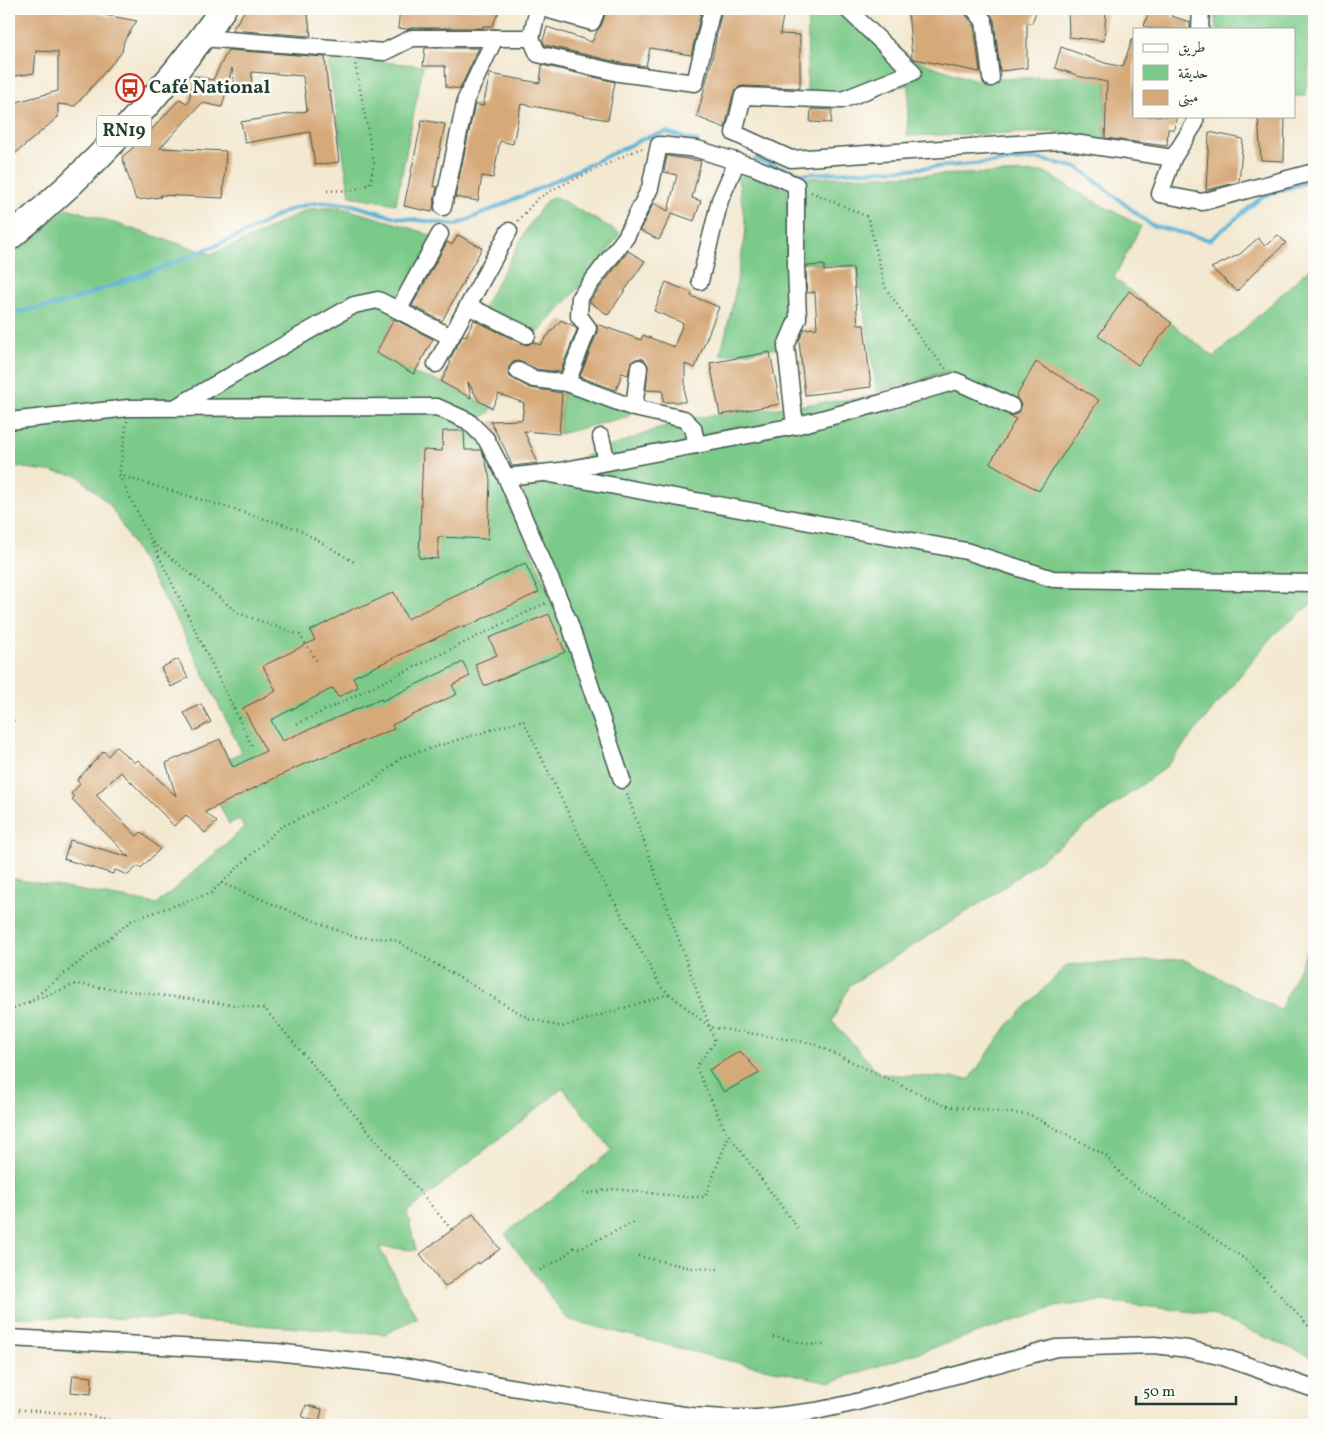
<svg xmlns="http://www.w3.org/2000/svg" width="1323" height="1434" font-family="Vollkorn,Amiri,serif">
  <style>
    .green { fill: #7bca8a; stroke: #4d845f }
    .lines { fill: none; stroke-linecap: round; stroke-linejoin: round }
    .stream { stroke: #5ab2d7; stroke-width: 4 }
    .building { fill: #d6a979 }
    .minor-casing { stroke: #3f574b; stroke-width: 19 }
    .highway-casing { stroke: #3f574b; stroke-width: 28 }
    .path { stroke: #3f574b; stroke-width: 2.5; stroke-dasharray: 1 4; stroke-linecap: butt }
    .minor { stroke: #fff; stroke-width: 16 }
    .highway { stroke: #fff; stroke-width: 25 }
    .labels { text-anchor: middle; dominant-baseline: central; stroke-width: 5; stroke-linejoin: round; paint-order: stroke }
    .shield { fill: #fdfcf7; stroke: #62766e; stroke-width: 1 }
    .shield-label { font-size: 18px; font-weight: bold; fill: #1f3d34 }
    .poi-label { font-size: 19px; font-weight: bold; fill: #1f3d34; stroke: #fdfcf7; text-anchor: start }
  </style>
  <rect width="100%" height="100%" fill="#fdfcf7"/>
  <filter id="ink" filterUnits="userSpaceOnUse"><feTurbulence type="fractalNoise" baseFrequency=".02" numOctaves="2"/><feDisplacementMap in="SourceGraphic" scale="10" xChannelSelector="R" yChannelSelector="G"/><feConvolveMatrix kernelMatrix="1 2 1 2 8 2 1 2 1" color-interpolation-filters="sRGB"/></filter>
  <filter id="wash" filterUnits="userSpaceOnUse"><feTurbulence type="fractalNoise" baseFrequency=".0096" numOctaves="4" result="noise"/><feDisplacementMap in="SourceGraphic" scale="20" xChannelSelector="R" yChannelSelector="G"/><feGaussianBlur stdDeviation="1.12" result="paint"/><feColorMatrix in="noise" values="0 0 0 0 0 0 0 0 0 0 0 0 0 0 0 0 0 1.4 0 .05"/><feComposite in="paint" operator="in"/></filter>
  <g filter="url(#wash)">
    <rect width="100%" height="100%" fill="#f3e8d0"/>
    <g class="green">
      <polygon points="808,9 851,9 912,59 973,80 1076,76 1107,82 1104,141 1054,132 907,136 909,85 844,95 807,91"/>
      <polygon points="1214,9 1314,9 1314,35 1305,96 1294,96 1294,29 1216,29"/>
      <polygon points="327,56 423,66 396,204 350,196"/>
      <polygon points="1045,172 1075,191 1141,226 1114,278 1214,357 1314,264 1314,602 1273,635 1167,766 990,897 850,985 832,1021 880,1074 970,1079 1007,1026 1067,965 1183,959 1280,1010 1310,944 1314,944 1314,1358 1211,1314 1101,1301 1056,1307 830,1382 721,1359 567,1319 505,1234 573,1182 612,1150 563,1088 407,1212 416,1250 379,1247 417,1318 385,1334 171,1319 9,1317 9,878 157,904 244,828 239,819 229,824 203,772 242,752 179,624 110,505 77,475 9,466 9,282 13,278 16,251 67,208 211,254 244,241 308,209 339,207 405,226 444,240 397,314 376,353 414,374 441,382 492,408 489,413 476,421 573,648 519,481 684,419 878,396 951,370 877,392 857,267 802,263 799,178"/>
      <polygon points="751,174 788,190 787,267 788,322 778,348 720,356 733,303 746,230 738,177"/>
      <polygon points="556,197 620,233 596,269 536,335 483,308 528,227 546,201"/>
      <polygon points="563,386 629,412 630,416 559,434"/>
    </g>
    <g class="lines">
      <g class="stream">
        <polyline points="755,159 803,174 908,169 1038,159 1079,168 1151,225 1210,240 1263,196 1304,183 1314,186"/>
        <polyline points="9,313 52,306 64,303 169,265 243,234 286,211 309,204 326,202 353,205 394,217 456,225 531,192 645,138 666,132 698,142"/>
      </g>
    </g>
    <g id="blocks">
      <g class="building">
        <polygon points="14,9 73,9 137,21 124,41 122,52 75,106 58,104 58,117 9,159 9,104 58,91 58,52 36,51 34,73 9,77 9,35 12,29"/>
        <polygon points="246,9 307,9 311,36 232,30"/>
        <polygon points="400,9 500,9 492,26 483,26 483,28 412,28 407,29 398,28"/>
        <polygon points="607,9 702,9 691,55 650,48 646,66 621,63 545,45 543,41 547,27 592,42 597,31 601,26"/>
        <polygon points="722,9 784,9 780,34 800,35 800,88 743,86 739,87 733,94 725,128 697,117 712,59"/>
        <polygon points="934,9 964,9 966,15 974,25 980,72 914,59 912,57 908,11"/>
        <polygon points="990,9 1037,9 1032,23 1027,23 1027,68 1000,71 994,20 989,12"/>
        <polygon points="1068,9 1106,9 1104,41 1069,37"/>
        <polygon points="1150,9 1166,9 1173,11 1171,16 1190,22 1190,29 1153,29 1144,26"/>
        <polygon points="1132,39 1134,40 1134,116 1177,116 1174,129 1168,129 1167,146 1105,138 1107,82 1076,76 1077,75 1055,68 1061,47 1105,63 1123,67"/>
        <polygon points="425,48 479,48 460,89 446,87 445,66 423,66"/>
        <polygon points="228,50 325,57 328,91 330,91 339,162 315,165 310,132 245,143 241,122 307,111 303,76 252,72 251,90 235,86 232,68 222,107 202,103 160,148 226,151 223,198 160,195 161,197 136,200 122,157 141,141 180,99 188,104 195,76 213,80"/>
        <polygon points="542,65 615,82 608,120 521,104 513,144 500,141 493,178 482,176 478,201 455,197 475,104 483,106 490,74 540,83"/>
        <polygon points="811,109 832,110 831,123 810,122"/>
        <polygon points="1258,116 1285,116 1284,161 1261,160"/>
        <polygon points="422,120 445,124 433,186 437,187 432,212 404,206"/>
        <polygon points="1209,132 1243,139 1239,182 1206,190"/>
        <polygon points="667,156 701,161 692,198 701,201 694,221 672,213 659,240 640,230 654,203 668,211 677,175 664,172"/>
        <polygon points="458,235 482,248 442,321 412,306 447,242 452,245"/>
        <polygon points="1278,235 1286,243 1256,271 1237,291 1211,268 1240,254 1258,238 1265,246"/>
        <polygon points="628,251 645,261 608,315 590,302 590,301"/>
        <polygon points="824,265 824,271 853,268 858,325 864,325 871,387 805,395 799,341 804,329 817,328 815,292 807,293 806,266"/>
        <polygon points="666,282 692,293 691,296 719,307 695,368 685,364 685,402 663,402 663,391 646,390 648,365 645,360 641,358 636,359 631,362 628,375 622,373 616,390 580,377 597,332 597,324 641,340 643,335 674,347 683,323 654,311"/>
        <polygon points="1129,291 1172,323 1138,365 1098,336"/>
        <polygon points="394,319 433,339 414,374 376,353"/>
        <polygon points="474,320 523,344 527,345 533,342 540,345 561,320 574,326 577,330 560,372 537,369 518,361 513,362 509,367 508,372 510,377 530,388 562,393 559,434 524,431 538,463 512,466 506,451 490,421 522,420 524,403 499,394 492,408 479,401 468,382 471,398 441,382 451,362 449,361 463,335 466,336"/>
        <polygon points="770,352 780,404 720,415 710,363"/>
        <polygon points="1036,362 1099,400 1039,491 990,463 1016,419 1009,416 1016,414 1020,411 1021,405 1019,401 1016,397"/>
        <polygon points="443,431 464,431 465,450 481,450 485,459 490,479 488,539 438,537 438,559 419,558 423,450 442,451"/>
        <polygon points="525,563 539,592 463,628 462,626 353,677 358,687 338,697 333,688 271,720 282,741 381,699 382,701 463,662 470,676 452,685 457,694 392,725 394,729 302,765 205,812 217,822 205,833 186,815 174,826 163,814 121,772 96,795 137,836 141,832 160,849 141,868 138,866 128,875 115,870 113,874 64,859 70,840 129,857 72,799 74,797 71,794 80,784 77,780 104,751 108,756 116,747 135,763 138,760 176,796 166,763 220,739 233,767 266,751 243,708 276,691 263,666 315,640 310,631 359,606 360,608 394,592 407,619"/>
        <polygon points="549,614 565,652 484,686 475,664 497,655 489,638"/>
        <polygon points="178,659 188,678 171,687 161,668"/>
        <polygon points="201,704 211,722 194,731 184,713"/>
        <polygon points="740,1051 760,1073 724,1092 709,1070"/>
        <polygon points="473,1214 500,1249 479,1264 478,1262 445,1287 420,1254"/>
        <polygon points="73,1375 92,1377 91,1394 71,1392"/>
        <polygon points="306,1405 322,1409 319,1422 302,1417"/>
      </g>
    </g>
  </g>
  <g filter="url(#ink)">
    <use href="#blocks" fill-opacity="0" stroke="#3f574b" stroke-width="1"/>
    <g class="lines">
      <defs>
        <g id="minor">
          <polyline points="538,9 531,38 538,54 619,73 695,83 712,9"/>
          <polyline points="546,9 592,22 597,9"/>
          <polyline points="847,9 913,72 842,100 743,96 734,133 791,159 1061,141 1173,158"/>
          <polyline points="974,9 984,21 991,78"/>
          <polyline points="1200,29 1201,9"/>
          <polyline points="202,38 384,52 412,38 531,38"/>
          <polyline points="1195,116 1195,123 1173,158 1160,194 1202,202 1314,172"/>
          <polyline points="443,207 466,99 495,38"/>
          <polyline points="9,217 10,219"/>
          <polyline points="700,281 720,200 737,161"/>
          <polyline points="468,306 527,335"/>
          <polyline points="399,309 440,234"/>
          <polyline points="436,364 509,231"/>
          <polyline points="518,371 534,379 567,383 588,328 579,316 580,297 626,237 650,188 659,145 697,149 754,167 796,185 796,266 798,318 786,346 795,426"/>
          <polyline points="567,383 634,408 684,419 693,428 697,445"/>
          <polyline points="178,406 354,305 378,300 451,337"/>
          <polyline points="634,408 639,368"/>
          <polyline points="9,421 129,408 437,407 468,421 486,439 506,477 569,622 622,780"/>
          <polyline points="601,437 607,462"/>
          <polyline points="545,473 966,551 1053,579 1314,583"/>
          <polyline points="506,477 560,471 795,426 885,402 956,381 1011,406"/>
          <polyline points="9,1338 276,1352 392,1365 511,1387 656,1411 691,1416 726,1418 757,1418 784,1415 816,1411 853,1403 1056,1348 1154,1345 1188,1349 1223,1357 1314,1389"/>
        </g>
        <path id="highway" d="M 9,238 C 93,169 160,97 223,9"/>
      </defs>
      <use href="#minor" class="minor-casing"/>
      <use href="#highway" class="highway-casing"/>
      <g class="path">
        <polyline points="327,191 354,190 370,184 374,163 355,63"/>
        <polyline points="811,192 868,217 885,287 920,338 946,369"/>
        <polyline points="518,221 537,199 554,189 639,149 645,148"/>
        <polyline points="127,421 119,475 298,529 356,563"/>
        <polyline points="119,475 253,748"/>
        <polyline points="153,543 238,613 300,635 318,663"/>
        <polyline points="9,723 16,719"/>
        <polyline points="297,724 546,603"/>
        <polyline points="627,794 715,1042 696,1067 725,1130 799,1230"/>
        <polyline points="221,883 354,937 393,939 528,1018 562,1027 669,994"/>
        <polyline points="29,1002 132,920 211,893 279,828 372,783 402,757 523,720 593,863 661,987 710,1027 812,1043 945,1106 1030,1115 1105,1155 1126,1180 1248,1261 1314,1332"/>
        <polyline points="9,1010 76,984 265,1009 452,1230"/>
        <polyline points="583,1194 614,1189 686,1197 705,1197 729,1135"/>
        <polyline points="638,1256 691,1268 721,1269"/>
        <polyline points="540,1270 562,1258 574,1248 580,1248 637,1221"/>
        <path d="M 773,1337 C 790,1339 807,1346 824,1345"/>
        <polyline points="9,1409 80,1414 137,1425"/>
      </g>
      <use href="#minor" class="minor"/>
      <use href="#highway" class="highway"/>
    </g>
  </g>
  <defs>
    <symbol id="bus-ring" viewBox="-11 -11 22 22"><circle r="9.5" fill="#fdfcf7" stroke="#c8321e" stroke-width="1.5"/><path d="M-5-6H5V4H4V6H2V4H-2V6H-4V4H-5ZM-3.5-4V0h7V-4ZM-3.5 1.2v1.5H-2V1.2ZM2 1.2v1.5H3.5V1.2Z" fill="#c8321e"/></symbol>
  </defs>
  <g fill-rule="evenodd">
    <use href="#bus-ring" x="114" y="72" width="32" height="32"/>
  </g>
  <g class="labels">
    <rect class="shield" x="96.5" y="115.5" width="55" height="31" rx="4"/>
    <g class="shield-label">
      <text x="124" y="131">RN19</text>
    </g>
    <g class="poi-label">
      <text x="149" y="88">Café National</text>
    </g>
  </g>
  <rect width="1323" height="1434" fill="none" stroke="#fdfcf7" stroke-width="30"/>
  <rect x="1133" y="28" width="162" height="90" fill="#fdfcf7" stroke="#a4b0a9"/>
  <rect x="1143" y="44" width="25" height="8" fill="#ffffff" stroke="#a4b0a9"/>
  <text x="1178" y="52" font-size="15" fill="#1f3d34">طريق</text>
  <rect x="1143" y="65" width="25" height="15" fill="#7bca8a" stroke="#a4b0a9"/>
  <text x="1178" y="78" font-size="15" fill="#1f3d34">حديقة</text>
  <rect x="1143" y="90" width="25" height="15" fill="#d6a979" stroke="#a4b0a9"/>
  <text x="1178" y="102" font-size="15" fill="#1f3d34">مبنى</text>
  <path d="M1136 1396v8h100v-8" fill="none" stroke="#1f3d34" stroke-width="2.5"/>
  <text x="1143" y="1396" font-size="15" fill="#1f3d34" stroke="#fdfcf7" stroke-width="4" paint-order="stroke">50 m</text>
</svg>
